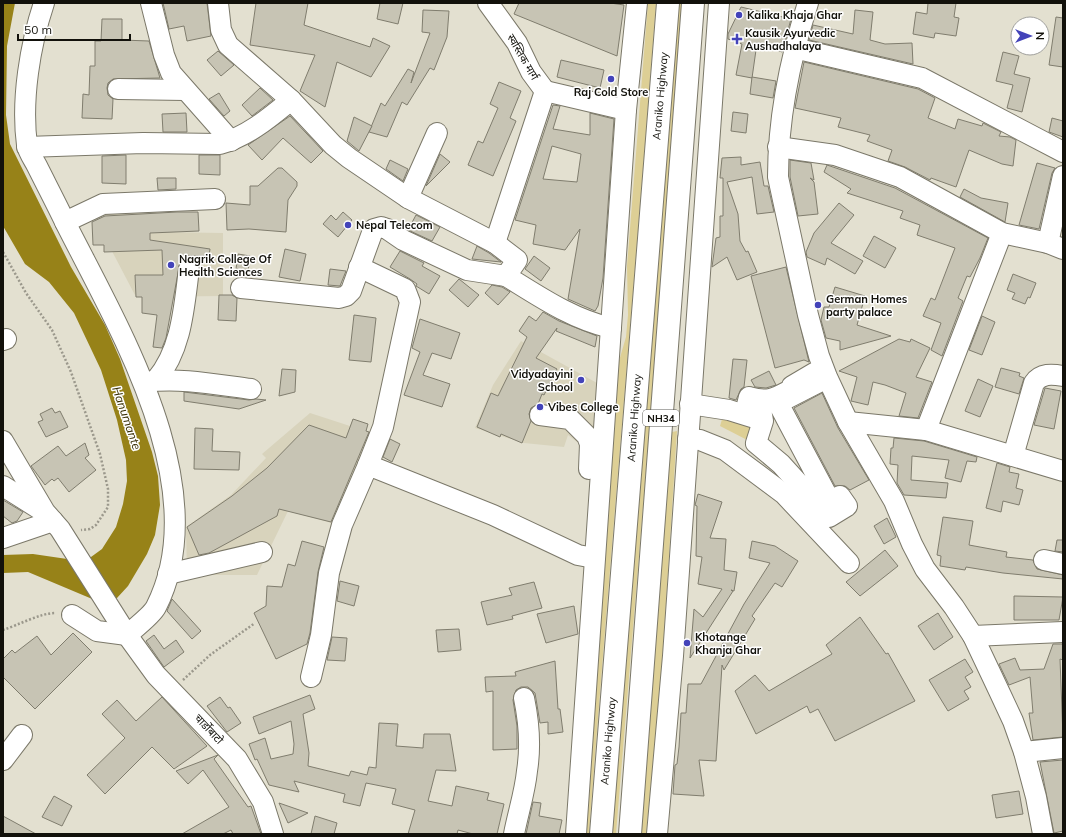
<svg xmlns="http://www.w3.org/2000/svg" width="1066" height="837" font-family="Mulish,'Noto Sans Devanagari',sans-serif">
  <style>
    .built { fill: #d8d3bc }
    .green { fill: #ddcf95 }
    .water { fill: #978218 }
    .building { fill: #c7c4b4; stroke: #807d6e; fill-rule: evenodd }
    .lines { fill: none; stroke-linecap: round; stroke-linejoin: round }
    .minor-casing { stroke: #7b7869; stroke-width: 22 }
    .highway-casing { stroke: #7b7869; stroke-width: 24 }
    .path { stroke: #9b988c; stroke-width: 2.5; stroke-dasharray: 2 2; stroke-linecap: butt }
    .minor { stroke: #fff; stroke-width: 20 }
    .highway { stroke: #fff; stroke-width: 22 }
    .poi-dot { fill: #4343b9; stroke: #fff; stroke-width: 1.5 }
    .labels { text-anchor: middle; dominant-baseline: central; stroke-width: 3; stroke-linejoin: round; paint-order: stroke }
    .shield { fill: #fff; stroke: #595854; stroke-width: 1 }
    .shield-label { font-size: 10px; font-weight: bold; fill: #12110b }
    .poi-label { font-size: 11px; font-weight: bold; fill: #12110b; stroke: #fff; text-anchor: start }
    .street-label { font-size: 11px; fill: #12110b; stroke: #fff }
    .water-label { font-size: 12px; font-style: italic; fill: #372e03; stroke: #fff }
  </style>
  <rect width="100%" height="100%" fill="#e3e0d0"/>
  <g class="built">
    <polygon points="156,211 159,232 223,233 223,296 136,297 92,213"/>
    <polygon points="521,341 597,383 593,450 581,445 568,435 564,447 524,443 475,428 493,385"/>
    <polygon points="310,413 350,426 353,419 368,424 366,431 374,433 339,525 288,511 257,575 187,575 186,527 231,495 266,458 262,454"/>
  </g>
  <g class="green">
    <path d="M 648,3 L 656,3 C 635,280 610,557 589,834 L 584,834 L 612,385 L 626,337 L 628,315 L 627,266 Z"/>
    <polygon points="679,3 682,3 653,387 616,834 612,834"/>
    <polygon points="723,416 740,421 760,431 755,444 720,426"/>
    <polygon points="677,431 661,681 646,834 641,834 652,669 672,432"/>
  </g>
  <polygon class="water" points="3,3 15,3 7,46 6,115 10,144 71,267 105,325 120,359 152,452 158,476 160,505 155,535 147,554 128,586 117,598 110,601 97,601 28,572 3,573 3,555 33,554 74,560 91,557 102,549 116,527 123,504 127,481 126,460 117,420 101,370 74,313 49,282 25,264 3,226"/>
  <g class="building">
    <polygon points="163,3 207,3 211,36 187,41 184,26 169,29"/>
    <polygon points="256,3 308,3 304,25 370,47 373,38 390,46 371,77 337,62 325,107 300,91 315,55 250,45"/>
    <polygon points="380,3 403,3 398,24 377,19"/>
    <polygon points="519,3 610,3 624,5 617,56 514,14"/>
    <polygon points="928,3 956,3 954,17 959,18 956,36 935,33 934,38 913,34 916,12 927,14"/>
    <polygon points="741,7 791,19 782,52 757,43 752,78 736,75 742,44 728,39 728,34"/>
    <polygon points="423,10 449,11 447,37 434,70 430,68 407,105 402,102 387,137 369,132 381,103 385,106 408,69 414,72 411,83 430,33 422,32"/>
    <polygon points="855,10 873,12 870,40 885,44 912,43 913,64 809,40 813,25 853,34"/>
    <polygon points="1056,17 1063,18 1063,67 1049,65"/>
    <polygon points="102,19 122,19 122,40 149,41 160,78 113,79 108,83 107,88 108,95 113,99 112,119 82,118 83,94 89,95 90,66 95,66 95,41 101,41"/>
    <polygon points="218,51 234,65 221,76 207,60"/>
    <polygon points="1003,52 1019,56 1014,74 1030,78 1022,112 1007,108 1013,85 996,81"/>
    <polygon points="561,60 604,70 600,88 557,77"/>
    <polygon points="804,62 918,89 935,98 928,118 955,129 958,119 982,126 983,123 1001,132 999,136 1010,137 1016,140 1013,166 1002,164 969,150 956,187 931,178 930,180 905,167 888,161 892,150 867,141 870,135 838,127 841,118 795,108"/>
    <polygon points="752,77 776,81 773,98 750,94"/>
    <polygon points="499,82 521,91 510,118 516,121 493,176 468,165 478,141 483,143 498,108 490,104"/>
    <polygon points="260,88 273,100 252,116 242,105"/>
    <polygon points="219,93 230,111 224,116 209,99"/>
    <path d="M 553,105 L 560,106 L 553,129 L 590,135 L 590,113 L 614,119 L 603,278 L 598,306 L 595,311 L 568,299 L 580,229 L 565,250 L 533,244 L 536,225 L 515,220 ZM 552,146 L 581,154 L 577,182 L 543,179 Z"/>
    <polygon points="733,112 748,114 746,133 731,131"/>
    <polygon points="186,113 187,132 163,132 162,114"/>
    <polygon points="290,116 323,151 311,163 283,138 262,160 248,145"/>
    <polygon points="354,117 372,126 359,151 347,141"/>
    <polygon points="1052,118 1063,121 1063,137 1049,132"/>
    <polygon points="440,154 450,162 426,186"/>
    <polygon points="126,155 126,184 102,183 102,156"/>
    <polygon points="199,155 220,155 220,175 199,174"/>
    <polygon points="741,157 741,165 760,162 764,186 768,186 774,212 757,214 752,177 727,182 738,214 740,241 746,252 748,251 757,272 737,280 727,257 712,267 716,238 720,237 720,216 723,216 723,178 720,178 722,158"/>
    <polygon points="390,160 408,169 403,181 386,169"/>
    <polygon points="790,160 811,163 814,180 810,178 814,182 818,214 798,216 790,177"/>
    <polygon points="1037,163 1055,168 1052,173 1039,229 1019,225"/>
    <polygon points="827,165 895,188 988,238 980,258 970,277 967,276 958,298 963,301 942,356 931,350 941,323 923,316 931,298 935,300 955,248 917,235 920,225 900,218 903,211 847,193 851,189 824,172"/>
    <polygon points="278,168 282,168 297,182 297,186 288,200 286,232 249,229 227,230 226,203 250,205 250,186 258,186"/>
    <polygon points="157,178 176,178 176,189 158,190"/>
    <polygon points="964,189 981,198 1008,203 1005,222 960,197"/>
    <polygon points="839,203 854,215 831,243 863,261 855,274 827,258 825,265 807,257 806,252 814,233"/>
    <polygon points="177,212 198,212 199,231 150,233 150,240 210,249 209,256 184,256 184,259 180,262 166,338 162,348 153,347 157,315 142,313 142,297 136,297 135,275 163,275 162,250 104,252 104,245 93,245 92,222 105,216"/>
    <polygon points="343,212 352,220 338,237 323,224 331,215 336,220"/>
    <polygon points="416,215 440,227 432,241 408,230"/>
    <polygon points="874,236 896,248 885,268 863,256"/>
    <polygon points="477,246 489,253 501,262 472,259"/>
    <polygon points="285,249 306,254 300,281 279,277"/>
    <polygon points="400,251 424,263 422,266 440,276 429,294 416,286 417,284 410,279 390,267"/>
    <polygon points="238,254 250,256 248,272 236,269"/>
    <polygon points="534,256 550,268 541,281 525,269"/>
    <polygon points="786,267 809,362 804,360 775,368 751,276"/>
    <polygon points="330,269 346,271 340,286 328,285"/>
    <polygon points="1013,274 1036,283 1030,298 1028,297 1025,304 1012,299 1015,293 1007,290"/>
    <polygon points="459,279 479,295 468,307 449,290"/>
    <polygon points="492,285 502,287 510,292 498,305 485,293"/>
    <polygon points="835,287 865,296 857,325 891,336 840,350 840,341 826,338 821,320 824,307 829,307"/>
    <polygon points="219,295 232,295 237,298 236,321 218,320"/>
    <polygon points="543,312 559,321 597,336 595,347 556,331 557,328 536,358 557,369 544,395 542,394 538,404 531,408 529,414 531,421 522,443 501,434 500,437 477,427 491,393 498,396 527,337 519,331 529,316 536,321"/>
    <polygon points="354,315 376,318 371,362 349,360"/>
    <polygon points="982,316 995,322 982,355 969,350"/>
    <polygon points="420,319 460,333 451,359 432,353 423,375 450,384 442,407 404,395 420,352 412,348"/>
    <polygon points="899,339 910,342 911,339 930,348 916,377 932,382 918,418 899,416 906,393 885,385 873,382 868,405 851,401 857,377 839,371"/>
    <polygon points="733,359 747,360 744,387 741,389 736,400 729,398"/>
    <polygon points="1001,368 1020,373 1019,376 1024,378 1019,394 995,387"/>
    <polygon points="282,369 296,370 295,392 279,396"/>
    <polygon points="769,371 776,385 766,388 755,387 751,380"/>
    <polygon points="978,379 993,386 980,417 965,411"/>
    <polygon points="1045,388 1061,391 1054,429 1034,425"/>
    <polygon points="184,392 249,400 256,399 266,400 239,409 184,401"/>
    <polygon points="822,393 838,428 869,480 850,490 845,486 835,486 794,408"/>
    <polygon points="52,408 55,413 60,411 68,427 46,437 38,422 43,420 40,414"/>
    <polygon points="353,419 368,424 366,431 369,432 331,522 279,509 277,516 209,553 199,555 187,527 232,496 267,468 309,425 346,438"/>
    <polygon points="195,428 213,429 212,451 240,452 239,470 194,469"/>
    <polygon points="894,438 924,441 977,457 976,462 967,461 961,482 945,478 949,460 912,456 911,480 948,483 946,498 904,495 897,483 898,465 890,464 891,448 893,448"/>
    <polygon points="390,439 400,444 392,462 383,457"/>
    <polygon points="85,443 89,455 85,458 96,470 69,492 58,478 54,481 52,479 45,485 31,466 58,446 66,456"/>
    <polygon points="997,463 1010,467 1009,472 1019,474 1016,488 1023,490 1019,505 1003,501 1001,512 986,508"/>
    <polygon points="698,494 722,502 710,538 726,539 724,570 737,572 734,591 731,590 733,591 690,658 694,609 703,617 722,589 698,584 702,557 696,556 697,506 695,505"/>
    <polygon points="3,500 23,512 17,521 12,523 3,516"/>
    <polygon points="943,517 973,521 969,545 1007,552 1006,557 1033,560 1037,569 1063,575 1063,579 1003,573 966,567 965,570 940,566 941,556 937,555"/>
    <polygon points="887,518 896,537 884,544 874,526"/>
    <polygon points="1057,540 1063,540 1063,552 1055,551"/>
    <polygon points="302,541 324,547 318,572 310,633 307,644 276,659 254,613 266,606 267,586 282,587 288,564 295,566"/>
    <polygon points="752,541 775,546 798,561 782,587 775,583 752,616 755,619 724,670 722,665 716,761 699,760 704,796 673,794 675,765 677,764 679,747 681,713 686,713 688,684 701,684 744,604 770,563 749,558"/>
    <polygon points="885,550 898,566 860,596 846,582"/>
    <polygon points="340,581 359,586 354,606 337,601"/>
    <polygon points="534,582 542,608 512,616 513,619 487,625 481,602 512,595 509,588"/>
    <polygon points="1014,596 1063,597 1059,620 1014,620"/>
    <polygon points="172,599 201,631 192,639 167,611"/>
    <polygon points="574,606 578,634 546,643 537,614"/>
    <polygon points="938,613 953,637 934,650 918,626"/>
    <polygon points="860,617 886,654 888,653 915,701 835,741 818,709 810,713 807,706 756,734 735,691 755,675 769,691 832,654 826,645"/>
    <polygon points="459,629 461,650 438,652 436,630"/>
    <polygon points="73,633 92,652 35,709 3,677 3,659 12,650 15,653 37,636 51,655"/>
    <polygon points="154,635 164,649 176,640 184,652 164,667 146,641"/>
    <polygon points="332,637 347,638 345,661 327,660"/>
    <polygon points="1053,644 1063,644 1063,660 1060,659 1063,737 1033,740 1029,713 1033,713 1030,677 1009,685 999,664 1015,658 1020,670 1044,669"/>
    <polygon points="965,659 973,672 965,677 971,687 964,691 969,699 948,711 929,680"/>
    <polygon points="555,661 558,709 560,709 563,732 548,734 548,722 540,723 535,693 528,687 521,687 516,690 513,700 517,726 517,749 493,750 493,691 486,692 485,677 516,676 515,672"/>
    <polygon points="310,695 315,709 303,714 309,753 308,766 349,776 351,771 367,775 369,767 376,768 379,723 398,724 396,746 423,748 424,734 450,734 456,771 436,770 428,801 452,806 456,786 489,793 487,800 504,804 497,834 473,834 458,830 457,834 408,834 415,810 392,804 396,789 366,783 360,806 343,802 345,794 294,781 299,792 269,785 257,759 255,760 249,744 265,738 271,759 293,754 294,744 291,721 259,734 253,717"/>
    <polygon points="162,697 207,746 174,769 152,747 105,794 87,775 125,738 102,714 117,700 136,721"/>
    <polygon points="220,697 228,708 230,707 241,723 227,732 207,706"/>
    <polygon points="218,755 214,759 248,807 251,806 261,834 233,834 231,830 223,834 182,834 229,807 203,770 188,784 176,771"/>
    <polygon points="1063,760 1063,831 1054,833 1040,762"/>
    <polygon points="1019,791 1023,814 996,818 992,795"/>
    <polygon points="54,796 72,806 62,826 42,817"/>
    <polygon points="533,802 541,803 539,816 562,820 559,834 526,834"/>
    <polygon points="279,803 308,813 288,823"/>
    <polygon points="3,816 36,834 3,834"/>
    <polygon points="315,816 337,823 334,834 311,834"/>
  </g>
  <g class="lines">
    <defs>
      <g id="minor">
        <path d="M 44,3 C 30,45 21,100 27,145 C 28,152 34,160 37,166 C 47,186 57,205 66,224 C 119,329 216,489 156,607 C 152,615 135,628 127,635"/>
        <polyline points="151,3 164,55 171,73 231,141"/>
        <path d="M 218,3 L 221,30 L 228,45 L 291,100 L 333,145 L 349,158 L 408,198 L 495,243 L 517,260 L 506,276 C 540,297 572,319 611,328"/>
        <polyline points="488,3 517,43 531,72 545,91"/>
        <path d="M 808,3 C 790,59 778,118 778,177 L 808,315 L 819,356 L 827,377 L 848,422 L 894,501 L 912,544 L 925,569 L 954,607 L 973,636 L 999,691 L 1013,721 L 1024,752 L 1036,797 L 1043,834"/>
        <polyline points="794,48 922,78 1063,152"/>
        <polyline points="118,89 185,90"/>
        <polyline points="545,91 626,110"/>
        <path d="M 27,147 L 143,143 L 220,144 C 248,136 269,118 291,100"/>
        <polyline points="778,147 835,155 900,177 1002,233 1048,243 1063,249"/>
        <polyline points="408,198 437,133"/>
        <polyline points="65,222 103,204 215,199"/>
        <polyline points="495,243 545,91"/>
        <polyline points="1048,243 1063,176"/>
        <polyline points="359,267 405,289 410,302 383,427 368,465"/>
        <polyline points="241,288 339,298 346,296 351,291 372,233 374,229 381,227 387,229 403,240 467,270 506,276"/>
        <polyline points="3,340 6,339"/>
        <path d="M 814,373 L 819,382 L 778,403 L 830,501 L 840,496 L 847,506 L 829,517 L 781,464 L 756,443 L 763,421 L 762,415 L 746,409 L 749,397 C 769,403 775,398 792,389 L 792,386 Z"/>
        <path d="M 156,380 C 182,349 184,307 189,269"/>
        <path d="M 146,382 C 179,377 219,385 251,389"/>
        <polyline points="690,404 729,410 758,419"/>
        <polyline points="540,415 570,419 587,436 590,444 589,469"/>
        <polyline points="848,422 926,430 1063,471"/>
        <polyline points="926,430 1002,233"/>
        <polyline points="688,439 700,440 725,450 784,494 849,563"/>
        <polyline points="3,441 45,512 60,529 127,635 156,675 237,759 263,802 273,834"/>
        <path d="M 1013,456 L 1034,383 C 1041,373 1052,374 1063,376"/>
        <polyline points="3,486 41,510"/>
        <polyline points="3,538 53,521"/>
        <polyline points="1044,560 1063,564"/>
        <polyline points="168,574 262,552"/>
        <polyline points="72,615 97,631 127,635"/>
        <polyline points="973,636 1063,632"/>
        <polyline points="311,677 321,635 329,573 342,525 368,465 493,515 578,555 594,558"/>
        <polyline points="1024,752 1063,748"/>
        <polyline points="3,760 22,735"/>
        <path d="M 514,834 C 518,813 525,792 527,771 C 531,746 529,722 524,698"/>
        <polyline points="576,834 626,110 637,3"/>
        <polyline points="657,834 673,656 719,3"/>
      </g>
      <g id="highway">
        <polyline points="601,834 668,3"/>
        <polyline points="630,834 693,3"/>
      </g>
    </defs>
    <use href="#minor" class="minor-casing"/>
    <use href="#highway" class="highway-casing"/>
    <g class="path">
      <polyline points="3,252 26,293 52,330 71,372 100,454 108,489 108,507 96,525 90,529 81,530"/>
      <path d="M 3,630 C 18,625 41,613 55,613"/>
      <polyline points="183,680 210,655 255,623"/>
    </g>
    <use href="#minor" class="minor"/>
    <use href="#highway" class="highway"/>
  </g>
  <g class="poi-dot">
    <circle cx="739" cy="15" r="4"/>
    <path d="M735 33h4v4h4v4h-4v4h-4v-4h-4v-4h4z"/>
    <circle cx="611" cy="79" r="4"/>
    <circle cx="348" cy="225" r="4"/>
    <circle cx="171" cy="265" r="4"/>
    <circle cx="818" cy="305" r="4"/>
    <circle cx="581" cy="380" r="4"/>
    <circle cx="540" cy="407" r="4"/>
    <circle cx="687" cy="643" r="4"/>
  </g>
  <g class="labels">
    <rect class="shield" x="643" y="410" width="36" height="16" rx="3"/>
    <g class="shield-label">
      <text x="661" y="418">NH34</text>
    </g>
    <g class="poi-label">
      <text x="747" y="15">Kalika Khaja Ghar</text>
      <text x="745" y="33">Kausik Ayurvedic<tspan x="745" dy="13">Aushadhalaya</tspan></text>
      <text x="611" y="92" text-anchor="middle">Raj Cold Store</text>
      <text x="356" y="225">Nepal Telecom</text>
      <text x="179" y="259">Nagrik College Of<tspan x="179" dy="13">Health Sciences</tspan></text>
      <text x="826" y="299">German Homes<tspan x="826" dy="13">party palace</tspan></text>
      <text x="573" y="374" text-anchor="end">Vidyadayini<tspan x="573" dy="13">School</tspan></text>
      <text x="548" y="407">Vibes College</text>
      <text x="695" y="637">Khotange<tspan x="695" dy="13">Khanja Ghar</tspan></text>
    </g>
    <g class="street-label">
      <text transform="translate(523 57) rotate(60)">स्वस्तिक मार्ग</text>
      <text transform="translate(660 96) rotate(-85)">Araniko Highway</text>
      <text transform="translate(634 418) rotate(-86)">Araniko Highway</text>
      <text transform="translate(209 729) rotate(47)">चार्डोबाटो</text>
      <text transform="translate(608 741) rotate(-85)">Araniko Highway</text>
    </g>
    <g class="water-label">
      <text transform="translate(127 418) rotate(71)">Hanumante</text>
    </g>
  </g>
  <rect width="1066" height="837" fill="none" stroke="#12110b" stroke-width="8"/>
  <g transform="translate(1030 36) rotate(90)"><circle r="19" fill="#ffffff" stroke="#a0a09d"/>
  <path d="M0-3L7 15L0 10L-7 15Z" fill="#4343b9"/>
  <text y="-6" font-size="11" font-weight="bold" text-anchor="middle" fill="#12110b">N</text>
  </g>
  <path d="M18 34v6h112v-6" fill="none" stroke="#12110b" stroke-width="2"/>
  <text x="24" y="34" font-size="12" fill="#12110b" stroke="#ffffff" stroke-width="3" paint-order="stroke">50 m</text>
</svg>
